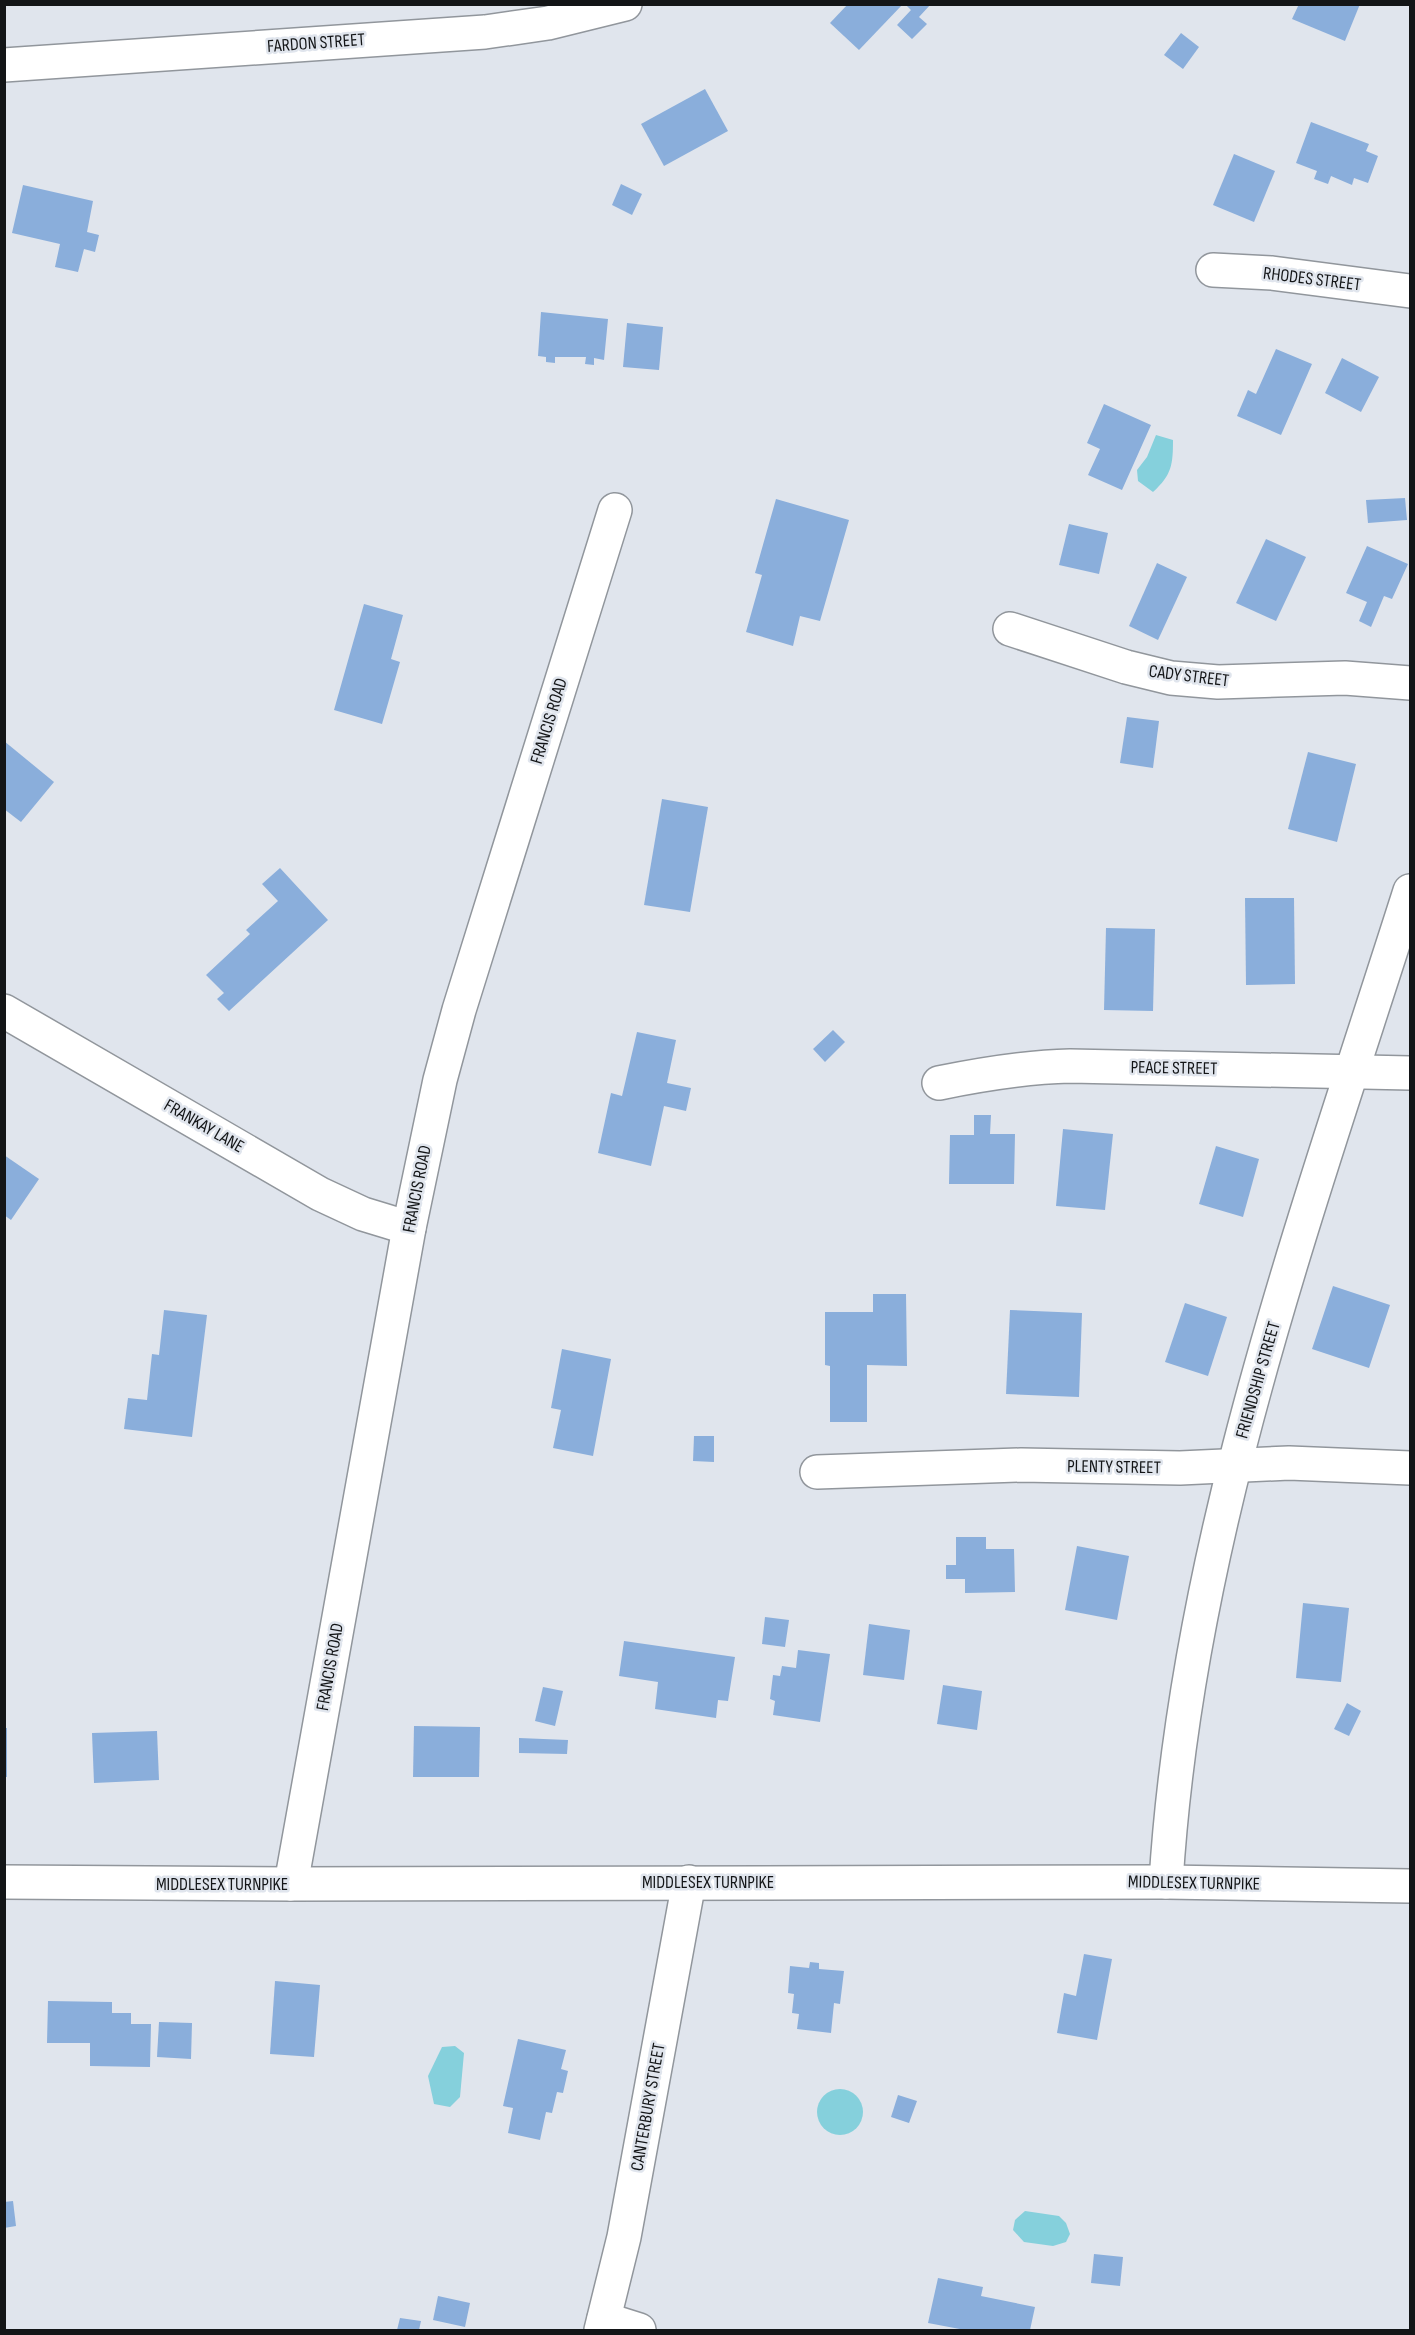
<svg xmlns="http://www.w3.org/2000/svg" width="1415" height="2335" font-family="'Sofia Sans Condensed',sans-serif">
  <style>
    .water { fill: #85d0dc }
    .building { fill: #8aaedb }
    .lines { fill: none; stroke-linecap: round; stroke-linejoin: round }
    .street-casing { stroke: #91969c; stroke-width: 36 }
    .secondary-casing { stroke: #91969c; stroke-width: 36 }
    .street { stroke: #fff; stroke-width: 33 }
    .secondary { stroke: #fff; stroke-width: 33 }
    .labels { text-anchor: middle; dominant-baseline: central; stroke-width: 5; stroke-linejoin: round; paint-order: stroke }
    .street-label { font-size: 18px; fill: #131517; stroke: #e0e5ed }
  </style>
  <rect width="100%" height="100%" fill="#e0e5ed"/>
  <g class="water">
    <path d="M 1156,435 L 1173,440 C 1173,464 1172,475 1153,492 L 1138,481 L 1137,470 L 1147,457 Z"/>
    <polygon points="455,2046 464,2053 460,2097 450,2107 434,2104 428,2076 442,2047"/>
    <circle cx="840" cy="2112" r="23"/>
    <polygon points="1025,2211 1059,2216 1066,2223 1070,2234 1066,2242 1053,2246 1024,2242 1013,2230 1015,2220"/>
  </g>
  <g class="building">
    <polygon points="848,4 903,4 859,50 830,23"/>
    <polygon points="905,4 931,4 919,17 927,24 912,39 897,25 911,10"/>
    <polygon points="1299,4 1360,4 1345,41 1292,19"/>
    <polygon points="1181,33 1199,47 1183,69 1164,55"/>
    <polygon points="705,89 728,131 664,166 641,124"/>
    <polygon points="1311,122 1369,144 1366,151 1378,156 1368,183 1354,178 1352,185 1331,176 1328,184 1314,179 1317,171 1296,163"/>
    <polygon points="1234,154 1275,171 1254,222 1213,205"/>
    <polygon points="621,184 642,194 632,215 612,205"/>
    <polygon points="23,185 93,201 87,232 99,235 95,252 84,249 78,272 55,267 60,244 12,233"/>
    <polygon points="541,312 608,319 604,360 594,358 594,365 585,364 586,357 555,357 555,363 546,362 546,357 538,356"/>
    <polygon points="627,323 663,327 659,370 623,367"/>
    <polygon points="1276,349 1312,364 1281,435 1237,416 1248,390 1256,394"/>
    <polygon points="1342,358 1379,377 1361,412 1325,393"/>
    <polygon points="1104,404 1151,425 1122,490 1088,475 1100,449 1087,443"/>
    <polygon points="1405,498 1407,520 1368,523 1366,500"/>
    <polygon points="776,499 849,520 820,621 800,616 793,646 746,632 762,575 755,573"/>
    <polygon points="1069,524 1108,533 1099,574 1059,565"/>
    <polygon points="1266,539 1306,557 1276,621 1236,603"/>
    <polygon points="1367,546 1408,564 1392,599 1384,596 1371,627 1359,621 1367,602 1346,593"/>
    <polygon points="1157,563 1187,577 1158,640 1129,626"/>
    <polygon points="364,604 403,615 391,659 400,662 382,724 334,710"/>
    <polygon points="1127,717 1159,721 1153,768 1120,763"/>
    <polygon points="4,741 54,782 21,822 4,809"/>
    <polygon points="1308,752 1356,764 1337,842 1288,829"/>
    <polygon points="662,799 708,807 690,912 644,905"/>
    <polygon points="280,868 328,920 229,1011 217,999 224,993 206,975 250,934 246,930 278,901 262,884"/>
    <polygon points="1245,898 1294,898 1295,984 1246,985"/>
    <polygon points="1106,928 1155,929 1153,1011 1104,1010"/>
    <polygon points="833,1030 845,1042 825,1062 813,1049"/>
    <polygon points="637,1032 676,1040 667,1083 691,1088 686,1111 664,1106 651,1166 598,1153 611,1093 622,1096"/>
    <polygon points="974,1115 991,1115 990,1134 1015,1134 1014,1184 949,1184 950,1135 974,1135"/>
    <polygon points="1063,1129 1113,1134 1105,1210 1056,1206"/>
    <polygon points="1216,1146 1259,1159 1243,1217 1199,1204"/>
    <polygon points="4,1155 39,1179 11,1220 4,1215"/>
    <polygon points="1333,1286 1390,1305 1369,1368 1312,1349"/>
    <polygon points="873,1294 906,1294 907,1366 867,1365 867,1422 830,1422 830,1366 825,1365 825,1312 873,1312"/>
    <polygon points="1185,1303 1227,1317 1208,1376 1165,1362"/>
    <polygon points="164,1310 207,1315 192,1437 124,1429 128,1398 147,1400 152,1354 159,1355"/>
    <polygon points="1010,1310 1082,1313 1079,1397 1006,1394"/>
    <polygon points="562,1349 611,1359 593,1456 553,1448 561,1410 551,1408"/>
    <polygon points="694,1436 714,1436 714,1462 693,1461"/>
    <polygon points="956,1537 986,1537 986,1549 1014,1549 1015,1592 965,1593 965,1579 946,1579 946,1565 956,1565"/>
    <polygon points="1077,1546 1129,1556 1117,1620 1065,1610"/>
    <polygon points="1303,1603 1349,1608 1341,1682 1296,1678"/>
    <polygon points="765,1617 789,1620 785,1647 762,1644"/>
    <polygon points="869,1624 910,1630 904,1680 863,1675"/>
    <polygon points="624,1641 735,1657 728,1701 718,1700 716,1718 655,1709 658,1682 619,1676"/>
    <polygon points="798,1650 830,1654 820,1722 773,1715 775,1701 770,1699 773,1675 780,1676 782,1666 796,1668"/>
    <polygon points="943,1685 982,1691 977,1730 937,1724"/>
    <polygon points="543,1687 563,1691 555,1726 535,1721"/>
    <polygon points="1347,1703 1361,1711 1349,1736 1334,1729"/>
    <polygon points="414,1726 480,1727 479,1777 413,1777"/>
    <rect x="4" y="1728" width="3" height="49"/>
    <polygon points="157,1731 159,1780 94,1783 92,1733"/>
    <polygon points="519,1738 568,1740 567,1754 519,1753"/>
    <polygon points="1084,1954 1112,1959 1097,2040 1057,2033 1064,1993 1076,1996"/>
    <polygon points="810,1962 819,1963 819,1969 844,1971 840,2004 834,2003 831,2033 797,2029 799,2014 792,2013 794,1994 788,1993 790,1966 809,1968"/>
    <polygon points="275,1981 320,1985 314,2057 270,2054"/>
    <polygon points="48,2001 112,2002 112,2013 131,2013 131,2024 151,2024 150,2067 90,2066 90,2043 47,2043"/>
    <polygon points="159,2022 192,2023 191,2059 157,2057"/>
    <polygon points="518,2039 566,2050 561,2069 568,2071 563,2093 557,2092 552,2113 546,2112 540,2140 508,2133 513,2108 503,2106"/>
    <polygon points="898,2095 917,2101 909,2123 891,2117"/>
    <polygon points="13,2201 16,2226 4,2228 4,2202"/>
    <polygon points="1094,2254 1123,2257 1120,2286 1091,2283"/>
    <polygon points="938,2278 983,2287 981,2296 1035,2307 1030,2330 965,2330 928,2323"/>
    <polygon points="438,2296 470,2303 465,2327 433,2320"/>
    <polygon points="400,2318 421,2321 419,2330 397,2330"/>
  </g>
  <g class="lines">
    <defs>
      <g id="street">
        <polyline points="4,65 485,32 548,23 625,4"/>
        <polyline points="1213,270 1272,273 1410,291"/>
        <polyline points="1010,629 1126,667 1171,678 1218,682 1345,678 1410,683"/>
        <polyline points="4,1011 320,1194 363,1214 409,1228"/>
        <path d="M 939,1083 C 983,1074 1025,1067 1070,1066 L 1410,1073"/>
        <polyline points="817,1472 1021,1465 1180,1468 1289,1463 1410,1468"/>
        <path d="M 1166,1882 C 1187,1540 1307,1215 1410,891"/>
        <polyline points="291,1884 409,1228 440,1080 459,1010 615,510"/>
        <polyline points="604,2319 639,2330"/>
        <polyline points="601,2330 624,2237 689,1882"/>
      </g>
      <polyline id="secondary" points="4,1882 291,1884 1166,1882 1410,1886"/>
    </defs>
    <use href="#street" class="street-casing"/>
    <use href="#secondary" class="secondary-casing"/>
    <use href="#street" class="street"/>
    <use href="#secondary" class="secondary"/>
  </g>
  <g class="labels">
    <g class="street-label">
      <text transform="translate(316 43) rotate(-4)">FARDON STREET</text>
      <text transform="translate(1312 279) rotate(7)">RHODES STREET</text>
      <text transform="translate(1189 676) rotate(7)">CADY STREET</text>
      <text transform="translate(549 721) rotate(-73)">FRANCIS ROAD</text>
      <text transform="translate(1174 1068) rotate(1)">PEACE STREET</text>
      <text transform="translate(204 1126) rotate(30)">FRANKAY LANE</text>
      <text transform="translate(417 1189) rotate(-79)">FRANCIS ROAD</text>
      <text transform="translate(1258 1380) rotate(-74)">FRIENDSHIP STREET</text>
      <text transform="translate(1114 1467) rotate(1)">PLENTY STREET</text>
      <text transform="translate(330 1667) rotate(-80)">FRANCIS ROAD</text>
      <text x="708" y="1882">MIDDLESEX TURNPIKE</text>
      <text transform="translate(1194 1883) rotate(1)">MIDDLESEX TURNPIKE</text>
      <text x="222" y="1884">MIDDLESEX TURNPIKE</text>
      <text transform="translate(648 2107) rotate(-80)">CANTERBURY STREET</text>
    </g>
  </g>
  <rect width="1415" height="2335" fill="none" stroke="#131517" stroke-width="12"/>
</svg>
